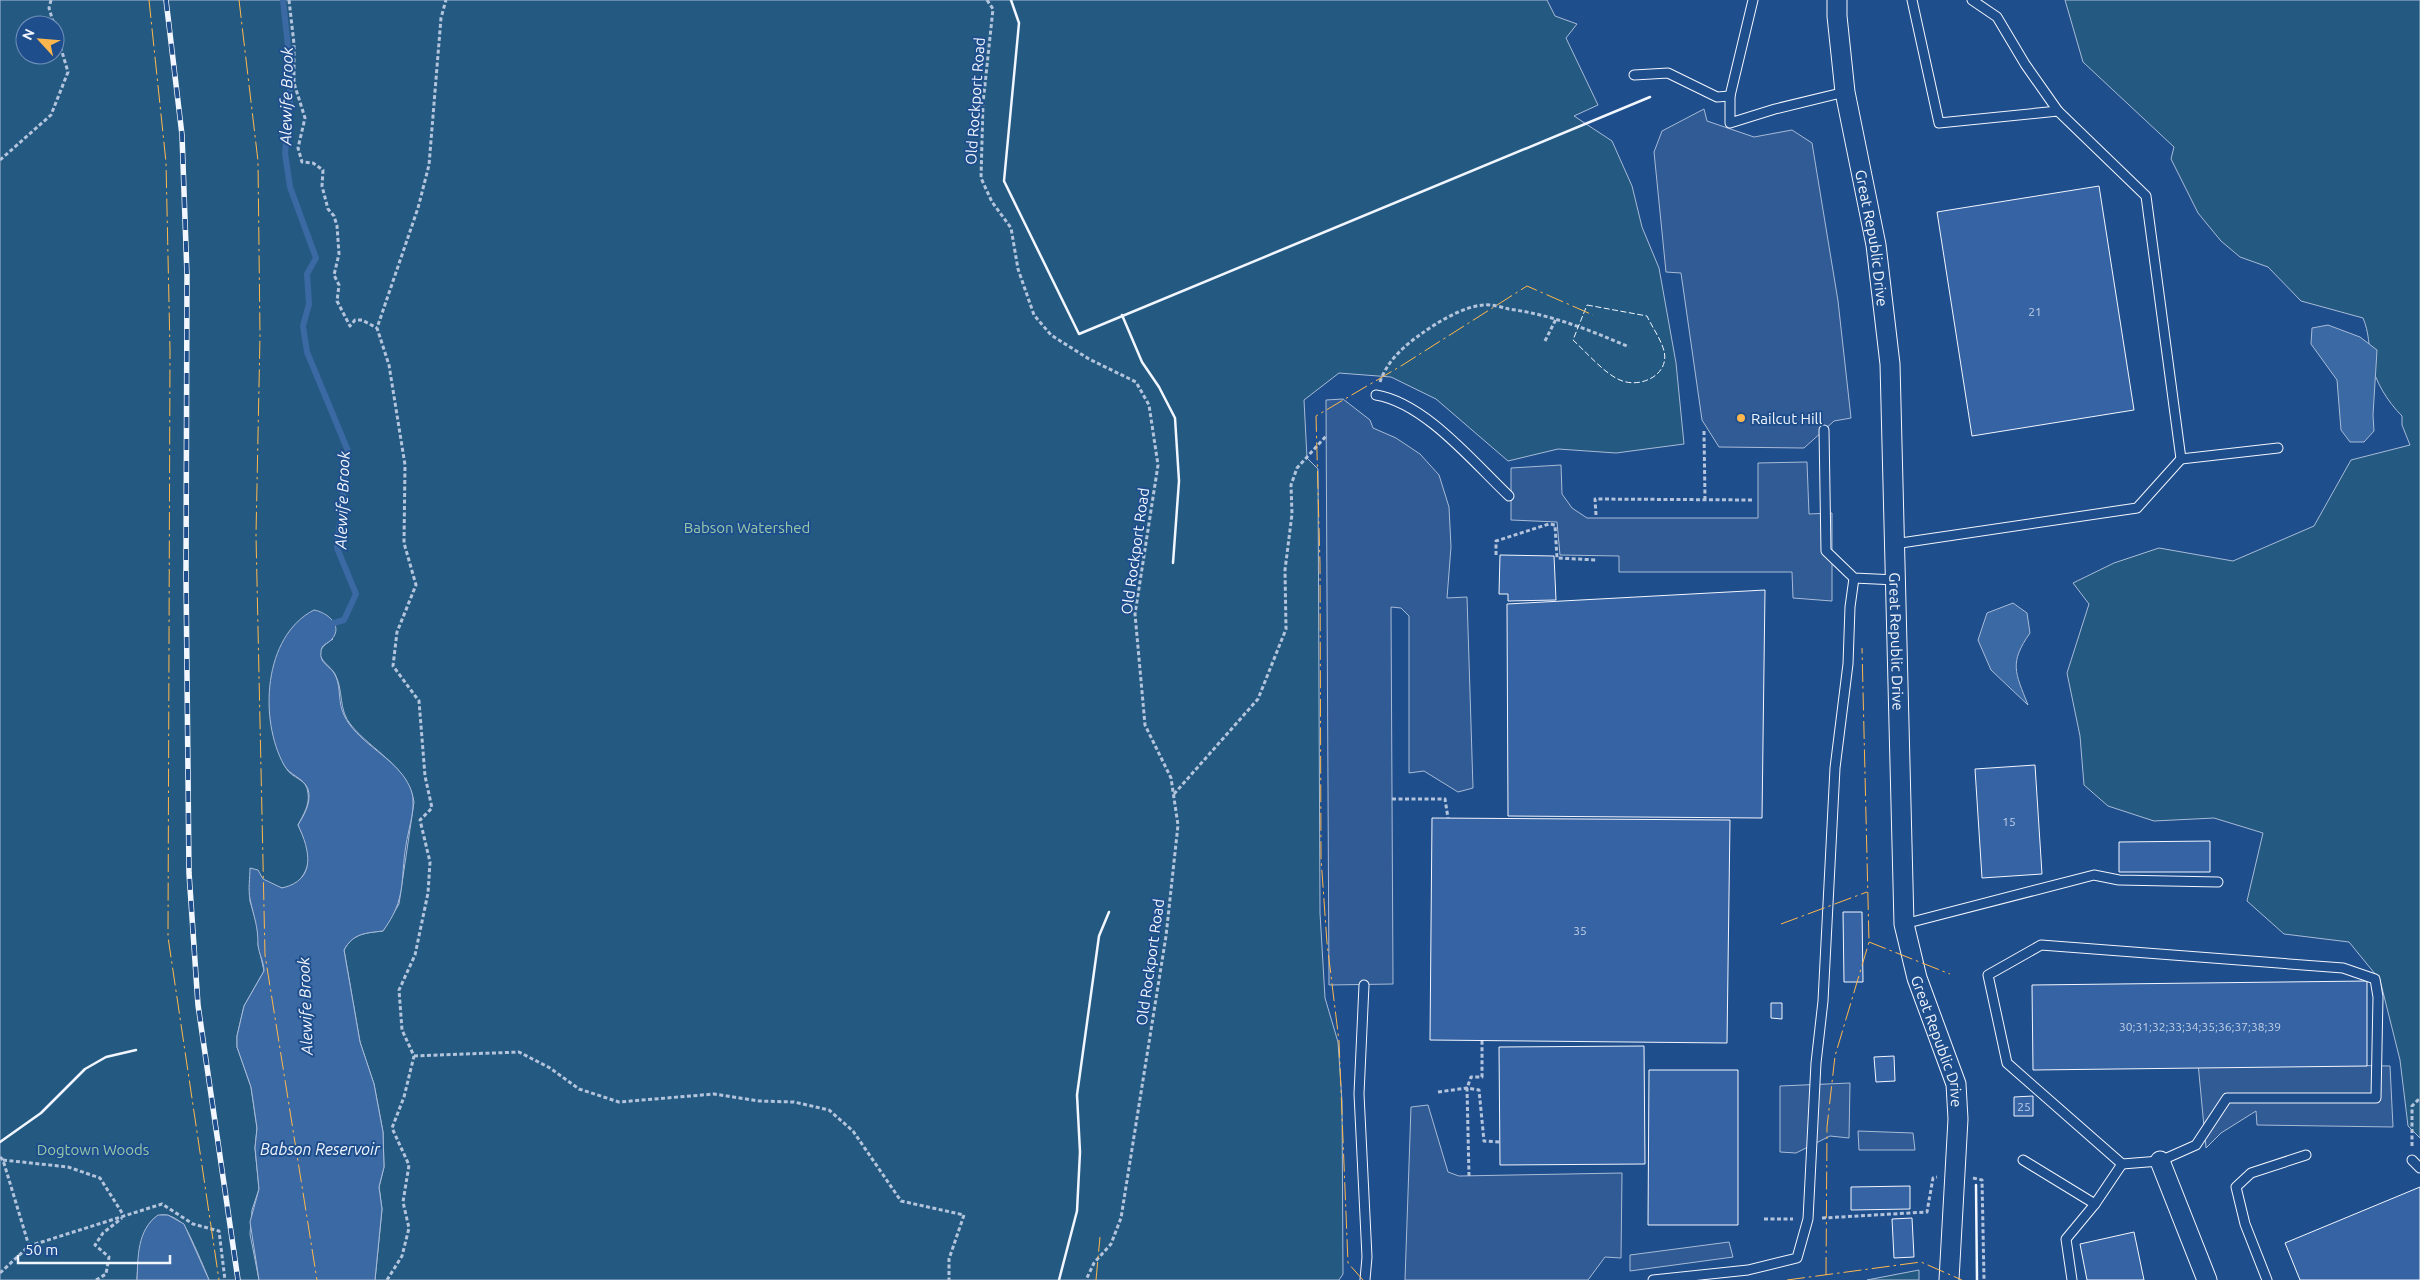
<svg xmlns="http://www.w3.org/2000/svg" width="2420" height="1280" font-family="Ubuntu,sans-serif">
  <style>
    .green { fill: #245a82; stroke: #a8bbd7; fill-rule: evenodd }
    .parking { fill: #305b95; stroke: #a8bbd7 }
    .water { fill: #3b69a3; stroke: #a8bbd7 }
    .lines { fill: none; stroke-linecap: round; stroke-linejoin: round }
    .stream { stroke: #3b69a3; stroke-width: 6 }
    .building { fill: #3563a3; stroke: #f2f6ff }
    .service-casing { stroke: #f2f6ff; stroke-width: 11 }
    .minor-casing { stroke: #f2f6ff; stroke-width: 21 }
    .path { stroke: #b3c4dc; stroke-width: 3; stroke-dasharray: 4 2.5; stroke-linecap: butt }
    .service { stroke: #1f4e8c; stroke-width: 9 }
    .minor { stroke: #1f4e8c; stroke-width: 19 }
    .rail-casing { stroke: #f2f6ff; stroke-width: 5.5 }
    .rail { stroke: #1f4e8c; stroke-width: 4; stroke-dasharray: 11; stroke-linecap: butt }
    .fence { stroke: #f2f6ff; stroke-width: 1; stroke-dasharray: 6 2.5; stroke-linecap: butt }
    .wall { stroke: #f2f6ff; stroke-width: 2.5 }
    .power { stroke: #ffb74d; stroke-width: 1; stroke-dasharray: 18 4 2.5 4; stroke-linecap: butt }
    .poi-dot { fill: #ffb74d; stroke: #1f4e8c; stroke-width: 2 }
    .labels { text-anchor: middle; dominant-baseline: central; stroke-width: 4; stroke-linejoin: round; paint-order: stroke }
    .number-label { font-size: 12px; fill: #c3d1e8 }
    .street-label { font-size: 15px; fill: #f2f6ff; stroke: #1f4e8c }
    .poi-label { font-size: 15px; fill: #f2f6ff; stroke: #1f4e8c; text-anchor: start }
    .park-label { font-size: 15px; fill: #97c8a6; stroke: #1f4e8c }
    .water-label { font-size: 16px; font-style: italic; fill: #f2f6ff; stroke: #1f4e8c }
  </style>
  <rect width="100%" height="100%" fill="#1f4e8c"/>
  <g class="green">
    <path d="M 0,0 L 1547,0 L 1555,16 L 1577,24 L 1566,38 L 1598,105 L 1574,116 L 1612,141 L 1632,186 L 1642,227 L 1659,268 L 1676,363 L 1684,444 L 1616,453 L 1558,449 L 1508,461 L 1436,399 L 1391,377 L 1339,373 L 1304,400 L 1307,458 L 1318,469 L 1320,913 L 1325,998 L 1338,1042 L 1342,1101 L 1343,1274 L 1339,1280 L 375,1280 L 382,1209 L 379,1187 L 384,1167 L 383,1132 L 374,1084 L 360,1042 L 344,950 C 353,933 366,933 383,931 L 399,904 L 414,802 C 408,766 372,751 351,725 C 338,710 344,691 335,674 C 327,661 307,655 333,639 L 292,629 C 265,673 262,722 286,768 C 292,779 307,778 308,793 C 310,805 303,815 298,825 C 302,834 308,845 309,854 C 310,868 299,888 283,888 C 273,888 265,879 250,879 L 250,901 L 260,935 L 258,944 L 264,971 L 244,1006 L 237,1036 L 237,1047 L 251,1087 L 257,1128 L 255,1148 L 259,1189 L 252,1210 L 250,1234 L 259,1280 L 209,1280 C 206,1272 187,1227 183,1224 C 144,1191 138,1256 137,1280 L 0,1280 ZM 25,25 L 55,25 L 55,55 L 25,55 Z"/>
    <path d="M 2065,0 L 2420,0 L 2420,1138 L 2408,1126 L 2400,1060 L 2380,980 L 2349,942 L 2284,934 L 2247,901 L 2263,833 L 2214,818 L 2154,821 L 2108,806 L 2084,785 L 2080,736 L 2067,673 L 2089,604 L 2073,583 L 2114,563 L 2159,548 L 2233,561 L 2314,526 L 2351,460 L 2410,445 L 2402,425 L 2402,416 C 2388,402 2375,382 2371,361 C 2369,347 2369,332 2363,318 L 2301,301 L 2268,267 L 2240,257 L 2221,241 L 2198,213 L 2171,159 L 2174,147 L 2083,62 Z"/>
    <polygon points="1919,1270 1919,1280 1867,1280"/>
  </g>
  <g class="parking">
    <polygon points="1704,109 1707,121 1754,137 1792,130 1812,143 1838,301 1851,418 1834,421 1804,448 1719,447 1702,420 1681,273 1666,272 1654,152 1662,131"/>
    <polygon points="1343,399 1370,420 1373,428 1396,438 1420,454 1439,475 1449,507 1451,547 1447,598 1467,597 1473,788 1458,792 1424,771 1409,773 1409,616 1401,608 1391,607 1393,984 1329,985 1326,400"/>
    <polygon points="1807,462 1809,514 1832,513 1832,601 1793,598 1792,572 1619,572 1619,556 1560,555 1557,522 1511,520 1511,468 1561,465 1562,494 1572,508 1587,518 1758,518 1758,463"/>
    <polygon points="2198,1063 2390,1066 2393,1127 2257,1125 2256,1111 2221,1133 2206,1148"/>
    <polygon points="1850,1083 1849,1138 1830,1136 1796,1153 1780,1152 1780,1086"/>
    <polygon points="1428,1105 1448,1172 1459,1176 1622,1173 1621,1258 1605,1257 1588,1280 1405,1280 1411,1107"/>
    <polygon points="1858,1131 1913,1133 1915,1150 1859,1150"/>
    <polygon points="1729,1242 1733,1257 1630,1271 1630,1255"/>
  </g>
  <g class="water">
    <polygon points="2328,325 2360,337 2377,350 2373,415 2374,431 2364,442 2350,442 2341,430 2337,380 2311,344 2312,328"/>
    <path d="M 2013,603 L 2027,613 L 2030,633 C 2009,663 2015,672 2028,705 L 1991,670 L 1978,640 L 1987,613 Z"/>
    <path d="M 314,610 C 326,612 344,625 332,639 C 328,644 321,644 321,652 C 319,663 330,666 334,673 C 341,684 338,698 342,710 C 351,737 384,752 401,773 C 407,780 413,791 413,800 C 414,814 408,831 406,845 C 400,881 407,898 383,931 C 366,933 353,933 344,950 L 360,1042 L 374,1084 L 383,1132 L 384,1167 L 379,1187 L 382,1209 L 375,1280 L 259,1280 L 250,1222 L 259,1189 L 255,1148 L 257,1128 L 251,1087 L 237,1047 L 237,1036 L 244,1006 L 264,971 C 264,962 259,954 258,945 C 258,925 254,918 250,899 C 248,889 250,878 250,868 L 258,870 L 263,879 L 282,888 C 317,880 310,850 298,825 C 304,815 312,802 308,789 C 303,777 290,776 284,765 C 259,720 263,636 314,610 Z"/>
    <path d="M 158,1215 L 168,1215 L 184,1224 L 209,1280 L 137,1280 C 138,1257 137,1230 158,1215 Z"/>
  </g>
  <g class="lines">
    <polyline class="stream" points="283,0 290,66 290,109 285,153 290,187 316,258 307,274 309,304 303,326 307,352 348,451 337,548 356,594 344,620 327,625"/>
  </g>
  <g class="building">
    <polygon points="2099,186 2134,410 1972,436 1937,212"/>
    <polygon points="1500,555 1554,556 1556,600 1508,601 1508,594 1499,594"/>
    <polygon points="1765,590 1762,818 1508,816 1507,604"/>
    <polygon points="2035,765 2042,874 1982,878 1975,769"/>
    <polygon points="1432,818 1730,820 1727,1043 1430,1040"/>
    <polygon points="2210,841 2210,872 2119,872 2119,842"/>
    <polygon points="1843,912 1862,912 1863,982 1844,982"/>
    <polygon points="2367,981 2367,1066 2033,1070 2032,985"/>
    <polygon points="1771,1003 1782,1003 1782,1019 1771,1018"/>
    <polygon points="1644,1046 1645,1164 1500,1165 1499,1047"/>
    <polygon points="1894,1056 1895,1081 1876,1082 1874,1057"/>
    <polygon points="1649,1070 1738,1070 1738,1225 1648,1225"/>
    <polygon points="2033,1096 2033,1116 2014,1116 2014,1097"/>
    <polygon points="1910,1186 1910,1209 1851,1210 1851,1187"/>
    <polygon points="2420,1187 2420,1280 2300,1280 2285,1243"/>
    <polygon points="1912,1218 1914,1257 1894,1258 1892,1219"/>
    <polygon points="2134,1232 2144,1280 2087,1280 2080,1244"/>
  </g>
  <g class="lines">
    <defs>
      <g id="service">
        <polyline points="1753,0 1730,96 1730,123 1775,109 1845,92"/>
        <polyline points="1912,0 1939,123 2058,111 2146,196 2181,459 2278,448"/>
        <polyline points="1972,0 1997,17 2025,64 2058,111"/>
        <polyline points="1634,75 1668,73 1717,97 1730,96"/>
        <path d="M 1376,395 C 1425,403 1473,462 1509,496"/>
        <polyline points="1824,430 1826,551 1854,578 1896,580"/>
        <polyline points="1894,544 2137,508 2181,459"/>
        <polyline points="1904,924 2094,875 2119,880 2218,882"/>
        <polygon points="2041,945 2343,968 2375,979 2378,997 2376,1098 2227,1098 2196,1145 2160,1161 2122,1164 2007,1063 1988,975"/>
        <polyline points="1364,985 1359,1094 1367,1257 1365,1280"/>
        <polyline points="2023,1160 2095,1204 2122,1164"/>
        <polyline points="2412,1160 2420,1168"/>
        <polyline points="1653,1280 1748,1270 1797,1258 1808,1219 1816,1063 1823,1001 1835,768 1848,664 1850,607 1854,578"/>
        <polyline points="2072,1280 2066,1239 2095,1204"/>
        <polyline points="2267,1280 2245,1224 2236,1187 2251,1173 2306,1155"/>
      </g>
      <g id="minor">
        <path id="s1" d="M 1837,0 L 1837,16 L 1845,92 L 1876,245 L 1890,364 L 1904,924 L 1917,978 L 1956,1084 L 1958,1119 L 1949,1280"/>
        <polyline points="2160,1161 2207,1280"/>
      </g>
    </defs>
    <use href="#service" class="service-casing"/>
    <use href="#minor" class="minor-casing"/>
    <g class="path">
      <polyline points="51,0 49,8 54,25"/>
      <polyline points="289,0 294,44 294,83 305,118 298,148 302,162 313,163 323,170 322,186 328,209 334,216 337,226 339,254 334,275 339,285 337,301 350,326 355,320 362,320 377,328"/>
      <polyline points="987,0 993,9 983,103 981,178 992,202 1011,228 1018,269 1034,315 1051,335 1089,359 1136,382 1149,405 1158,465 1135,614 1145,725 1171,778 1178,825 1166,936 1121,1218 1111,1244 1094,1263 1086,1280"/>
      <polyline points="0,160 51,115 68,72 55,28"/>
      <polyline points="1545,341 1556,319"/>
      <path d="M 1380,382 C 1387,361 1404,346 1421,334 C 1438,322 1462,307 1483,305 C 1491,304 1501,307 1509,309 C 1552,315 1590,330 1629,347"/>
      <polyline points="1704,431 1705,499"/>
      <polyline points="1596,515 1595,499 1754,500"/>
      <polyline points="1496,555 1496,541 1549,524 1555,525 1557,558 1597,560"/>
      <polyline points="1174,794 1258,699 1286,629 1285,570 1292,514 1291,485 1297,468 1327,435"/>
      <polyline points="1392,799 1445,799 1448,818"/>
      <polyline points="414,1056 519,1052 550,1068 579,1089 619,1102 714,1094 759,1101 794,1102 829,1110 853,1131 901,1201 964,1215 949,1259 949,1280"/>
      <polyline points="1438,1092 1467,1088 1479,1090 1484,1141 1499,1142"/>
      <polyline points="2412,1146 2412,1106 2420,1098"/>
      <polyline points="0,1157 3,1160 29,1246"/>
      <polyline points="3,1160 68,1167 100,1178 124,1216"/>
      <polyline points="1469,1176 1467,1088 1471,1077 1482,1077 1482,1041"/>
      <polyline points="1973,1178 1982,1180 1984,1280"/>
      <polyline points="1822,1218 1927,1212 1933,1178 1937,1177"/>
      <polyline points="1764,1219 1793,1219"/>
      <polyline points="0,1273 29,1246 162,1204 193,1224 219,1231 225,1280"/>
      <polyline points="96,1280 106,1274 109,1257 95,1245 103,1233 122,1218"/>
      <polyline points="387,1280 402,1256 409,1228 403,1202 409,1165 392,1128 404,1097 414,1056 402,1030 399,990 415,955 428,893 430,862 420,820 432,808 425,776 419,701 393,666 397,632 416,585 404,543 405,465 389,365 377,328 418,208 429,165 441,18 446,0"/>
    </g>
    <use href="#service" class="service"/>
    <use href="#minor" class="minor"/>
    <defs>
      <polyline id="rail" points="166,0 182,135 187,275 186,575 189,873 198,1005 238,1280"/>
    </defs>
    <use href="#rail" class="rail-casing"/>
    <use href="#rail" class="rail"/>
    <path class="fence" d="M 1587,305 L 1647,316 C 1652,327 1661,339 1664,351 C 1670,375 1640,389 1620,380 C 1605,374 1585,351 1573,340 Z"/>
    <g class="wall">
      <polyline points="1011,0 1019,23 1004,181 1079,334 1650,97"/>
      <polyline points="1122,315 1142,362 1159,387 1175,418 1179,481 1173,563"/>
      <polyline points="0,1142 41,1113 85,1069 106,1057 136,1050"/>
      <polyline points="1976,1185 1977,1280"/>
      <polyline points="1059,1280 1077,1211 1080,1152 1077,1095 1099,936 1109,912"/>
    </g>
    <g class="power">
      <polyline points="149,0 166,162 170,350 168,937 219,1280"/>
      <polyline points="239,0 258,161 260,336 256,535 265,955 317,1280"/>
      <polyline points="1781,924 1867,892"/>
      <polyline points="1869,942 1950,974"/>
      <polyline points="1826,1275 1827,1127 1835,1056 1869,942 1862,648"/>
      <polyline points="1096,1280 1100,1237"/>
      <polyline points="1363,1280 1348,1263 1339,1041 1327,943 1321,858 1320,564 1316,416 1401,366 1527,286 1593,315"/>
      <polyline points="1787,1280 1921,1262 1962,1280"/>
    </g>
  </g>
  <circle class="poi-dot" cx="1741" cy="418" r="5"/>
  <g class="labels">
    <g class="number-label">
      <text x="2035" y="311">21</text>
      <text x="2009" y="821">15</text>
      <text x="1580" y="930">35</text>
      <text x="2200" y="1026">30;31;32;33;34;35;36;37;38;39</text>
      <text x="2024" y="1106">25</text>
    </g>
    <g class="street-label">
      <text transform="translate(975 101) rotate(-86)">Old Rockport Road</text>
      <text stroke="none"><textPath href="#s1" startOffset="241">Great Republic Drive</textPath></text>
      <text transform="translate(1135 551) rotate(-82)">Old Rockport Road</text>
      <text stroke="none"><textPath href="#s1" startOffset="646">Great Republic Drive</textPath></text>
      <text transform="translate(1150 962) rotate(-82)">Old Rockport Road</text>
      <text stroke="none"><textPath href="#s1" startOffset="1051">Great Republic Drive</textPath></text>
    </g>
    <g class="poi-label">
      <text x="1751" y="418">Railcut Hill</text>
    </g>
    <g class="park-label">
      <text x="747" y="527">Babson Watershed</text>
      <text x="93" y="1149">Dogtown Woods</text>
    </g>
    <g class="water-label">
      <text transform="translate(286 96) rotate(-89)">Alewife Brook</text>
      <text transform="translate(342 500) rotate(-88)">Alewife Brook</text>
      <text transform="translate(305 1006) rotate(-92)">Alewife Brook</text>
      <text x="320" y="1149">Babson Reservoir</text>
    </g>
  </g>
  <g transform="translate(40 40) rotate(296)"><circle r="24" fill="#1f4e8c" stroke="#7391ba"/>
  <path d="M0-4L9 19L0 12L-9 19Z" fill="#ffb74d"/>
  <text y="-8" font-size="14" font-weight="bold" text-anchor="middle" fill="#f2f6ff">N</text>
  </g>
  <path d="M18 1255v8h152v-8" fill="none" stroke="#f2f6ff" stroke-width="2.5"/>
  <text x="25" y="1255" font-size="15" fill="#f2f6ff" stroke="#1f4e8c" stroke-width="4" paint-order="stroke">50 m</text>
</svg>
